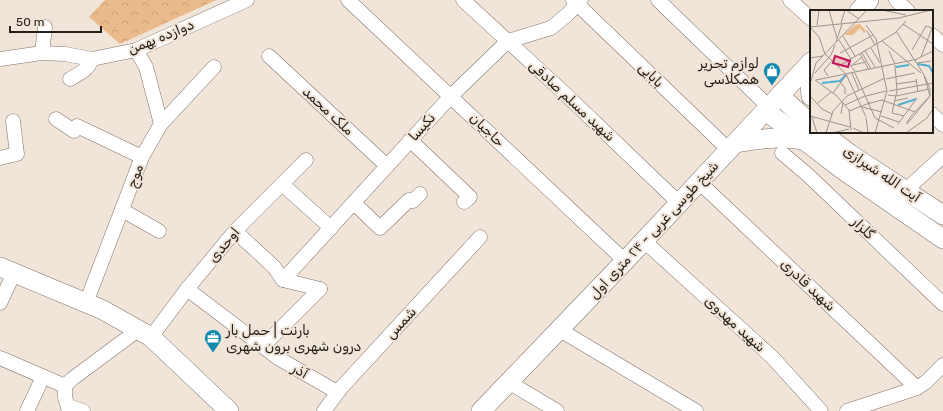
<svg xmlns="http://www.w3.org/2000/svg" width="943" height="411" font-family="Rubik,Vazirmatn,sans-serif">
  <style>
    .park { fill: url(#park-crowns) }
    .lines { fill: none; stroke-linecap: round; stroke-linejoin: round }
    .street-casing { stroke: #80746a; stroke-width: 15 }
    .secondary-casing { stroke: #80746a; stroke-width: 20 }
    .street { stroke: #fff; stroke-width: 14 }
    .secondary { stroke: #fff; stroke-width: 19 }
    .labels { text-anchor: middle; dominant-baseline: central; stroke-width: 4; stroke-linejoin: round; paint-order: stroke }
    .street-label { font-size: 14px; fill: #231f1a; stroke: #f1e4d8 }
    .poi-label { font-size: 14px; fill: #231f1a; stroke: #f1e4d8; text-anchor: end }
    .inset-river { fill: none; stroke: #4fb1d5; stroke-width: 2 }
    .inset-road { fill: none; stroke: #9f958c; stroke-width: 1 }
    .view { fill: #c2185b; fill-opacity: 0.15; stroke: #c2185b; stroke-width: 2 }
    .inset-edge { fill: none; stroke: #231f1a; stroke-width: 2 }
  </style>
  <defs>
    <pattern id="park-crowns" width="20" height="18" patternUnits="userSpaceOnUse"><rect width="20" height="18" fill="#ebba8b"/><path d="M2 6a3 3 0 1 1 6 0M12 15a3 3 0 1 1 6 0" fill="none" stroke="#c99f77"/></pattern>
  </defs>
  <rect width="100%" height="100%" fill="#f1e4d8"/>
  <polygon class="park" points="105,0 216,0 120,44 89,17"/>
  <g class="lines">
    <defs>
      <g id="street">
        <polyline points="348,0 625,261"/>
        <polyline points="463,0 561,90 679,203"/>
        <polyline points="573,0 729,150"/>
        <polyline points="658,0 769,107"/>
        <polyline points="790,0 811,19"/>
        <polyline points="896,0 908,11"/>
        <polyline points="932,35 943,45"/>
        <polyline points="42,53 45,27"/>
        <polyline points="269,56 387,166"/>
        <polyline points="0,59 42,53 65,54 92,59 136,50 247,0"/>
        <path d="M 70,79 C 80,73 88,70 92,59"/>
        <polyline points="932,114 943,125"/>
        <polyline points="56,119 74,131 77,126 142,157"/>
        <polyline points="161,124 214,67"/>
        <polyline points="410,140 470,197 464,202"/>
        <polyline points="782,153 809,176 943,304"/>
        <polyline points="0,158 17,154 13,121"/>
        <polyline points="699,182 917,388"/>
        <polyline points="282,184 331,228"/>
        <polyline points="906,190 943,156"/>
        <polyline points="354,203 380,228 409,200 413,201 420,194"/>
        <polyline points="122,210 159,231"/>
        <polyline points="235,231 274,267 283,280 320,289"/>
        <polyline points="644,241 772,357 821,411"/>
        <polyline points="283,280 451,96 508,41 551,28 568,14 581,0"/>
        <polyline points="187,289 278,358 337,392"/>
        <polyline points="0,303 14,273"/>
        <polyline points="86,303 142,157 161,124 146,67 136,50"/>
        <polyline points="560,330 696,411"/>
        <polyline points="151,337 187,289 235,231 306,160"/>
        <polyline points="263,346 320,289"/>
        <polyline points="0,358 65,386"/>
        <polyline points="510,383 557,411"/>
        <polyline points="68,406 83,411"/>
        <polyline points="27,411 43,377"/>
        <polyline points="69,411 65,397 65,386 72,379 138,330"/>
        <polyline points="324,411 341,388 480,237"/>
        <polyline points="847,411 917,388 926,382 943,365"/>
      </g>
      <g id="secondary">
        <polyline points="859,11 869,0"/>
        <polyline points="811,63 810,85 811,96"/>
        <polyline points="780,96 811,124"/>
        <polyline points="766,111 843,170 943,239"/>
        <polyline points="821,132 850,154 943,215"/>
        <path d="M 736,143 C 758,139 780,136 803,140"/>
        <polyline points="0,267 103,310 151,337 229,411"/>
        <polyline points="481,411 625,261 811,62"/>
      </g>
    </defs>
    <use href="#street" class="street-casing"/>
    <use href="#secondary" class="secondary-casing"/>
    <use href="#street" class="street"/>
    <use href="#secondary" class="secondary"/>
  </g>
  <defs>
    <symbol id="shop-pin" viewBox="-11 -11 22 30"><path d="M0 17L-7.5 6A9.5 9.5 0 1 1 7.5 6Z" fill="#128aad" stroke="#f1e4d8"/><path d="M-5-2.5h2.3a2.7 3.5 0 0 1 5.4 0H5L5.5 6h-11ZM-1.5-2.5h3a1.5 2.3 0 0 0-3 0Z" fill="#fff"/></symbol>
    <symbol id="office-pin" viewBox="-11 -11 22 30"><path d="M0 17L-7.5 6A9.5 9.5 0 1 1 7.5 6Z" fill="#128aad" stroke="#f1e4d8"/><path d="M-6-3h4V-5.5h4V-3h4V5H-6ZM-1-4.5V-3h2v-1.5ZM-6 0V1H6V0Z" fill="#fff"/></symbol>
  </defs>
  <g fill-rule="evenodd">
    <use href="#shop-pin" x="762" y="61" width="20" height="27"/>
    <use href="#office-pin" x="203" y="328" width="20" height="27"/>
  </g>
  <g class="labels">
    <g class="street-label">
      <text transform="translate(161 37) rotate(-22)">دوازده بهمن</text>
      <text transform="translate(651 75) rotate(44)">بابایی</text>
      <text transform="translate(572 101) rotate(43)">شهید مسلم صادقی</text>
      <text transform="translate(328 111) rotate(43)">ملک محمد</text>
      <text transform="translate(422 127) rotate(-48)">نکیسا</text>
      <text transform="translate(487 130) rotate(44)">حاجیان</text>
      <text transform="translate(882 174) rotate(34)">آیت الله شیرازی</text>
      <text transform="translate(135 176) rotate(-70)">موج</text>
      <text transform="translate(863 228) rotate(44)">گلزار</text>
      <text transform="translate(654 230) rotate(-47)">شیخ طوسی غربی - ۲۴ متری اول</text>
      <text transform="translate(224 245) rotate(-50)">اوحدی</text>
      <text transform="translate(808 285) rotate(43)">شهید قادری</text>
      <text transform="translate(401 323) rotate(-48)">شمس</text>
      <text transform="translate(735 324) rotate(42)">شهید مهدوی</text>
      <text transform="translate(300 371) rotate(30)">آذر</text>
    </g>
    <g class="poi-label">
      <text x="759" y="63">لوازم تحریر<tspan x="759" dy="16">همکلاسی</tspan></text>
      <text x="226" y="330" text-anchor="start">بارنت | حمل بار<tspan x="226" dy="16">درون شهری برون شهری</tspan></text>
    </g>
  </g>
  <g transform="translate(810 10)">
    <rect width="123" height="123" fill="#f1e4d8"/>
    <path d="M 50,14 L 56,21 L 54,23 L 50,18 L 43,25 L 34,25 L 45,15 Z" fill="#ebba8b"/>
    <path class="inset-river" d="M 108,54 L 119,56 L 123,63M 86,57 L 99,55M 12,73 L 30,71 L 36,65M 88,95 L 106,89"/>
    <path class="inset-road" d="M 19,0 L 23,14M 36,0 L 49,9M 72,0 L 96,5M 31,13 L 35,0M 93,14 L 123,34M 7,15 L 9,0M 23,15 L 27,28M 56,15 L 66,29 L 77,81 L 65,123M 0,17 L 9,27 L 15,44M 0,17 L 89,8 L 121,0M 57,21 L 65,35M 86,21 L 105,51M 33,26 L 45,46M 29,30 L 41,49M 72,31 L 111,63M 26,32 L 32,14M 61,38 L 70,53M 102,40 L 116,16 L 122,18 L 111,47M 55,41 L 65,57M 79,41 L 85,54M 30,43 L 63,25M 52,43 L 61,59M 15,44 L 35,63M 50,44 L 59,60M 0,48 L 13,46M 104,49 L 114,65 L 120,86 L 102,105 L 97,112 L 97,114 L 120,86 L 120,79 L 115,67M 105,50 L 123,41M 37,51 L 45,61M 107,53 L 121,51M 43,55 L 56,52M 29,56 L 85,23 L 96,11M 41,56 L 52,47M 5,63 L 21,45 L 25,35M 42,63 L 49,80M 45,63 L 65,108 L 84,118M 36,64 L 56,107M 18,66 L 14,60 L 23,50M 76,69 L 105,63M 106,69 L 108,82M 5,70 L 27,86M 6,70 L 103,50M 30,72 L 35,78 L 35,84M 0,74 L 6,53 L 57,0M 86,74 L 107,71M 79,81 L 123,73M 23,83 L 37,64M 26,85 L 39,100 L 41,120M 78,85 L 86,86 L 119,79M 0,86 L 12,99 L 22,104M 56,86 L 76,81M 84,91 L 98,88M 61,92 L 57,94 L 72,90 L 105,102M 8,93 L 21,82M 35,95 L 55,86M 52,97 L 72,102M 39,101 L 57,94M 82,103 L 87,81 L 85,55M 82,103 L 94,106M 31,104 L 33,92M 0,106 L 40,117M 71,106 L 89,112M 2,107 L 7,123M 56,108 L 58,123M 88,114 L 107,88M 43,118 L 54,123M 16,123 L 23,101 L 37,86 L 75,68M 22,123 L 39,119M 96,123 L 117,108 L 123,99"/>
    <path class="view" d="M 25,46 L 40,51 L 38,57 L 23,53 Z"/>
    <rect width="123" height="123" class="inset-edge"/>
  </g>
  <path d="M10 26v6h91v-6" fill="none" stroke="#231f1a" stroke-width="2"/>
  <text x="16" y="26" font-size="12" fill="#231f1a" stroke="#f1e4d8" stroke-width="3" paint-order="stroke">50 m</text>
</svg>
